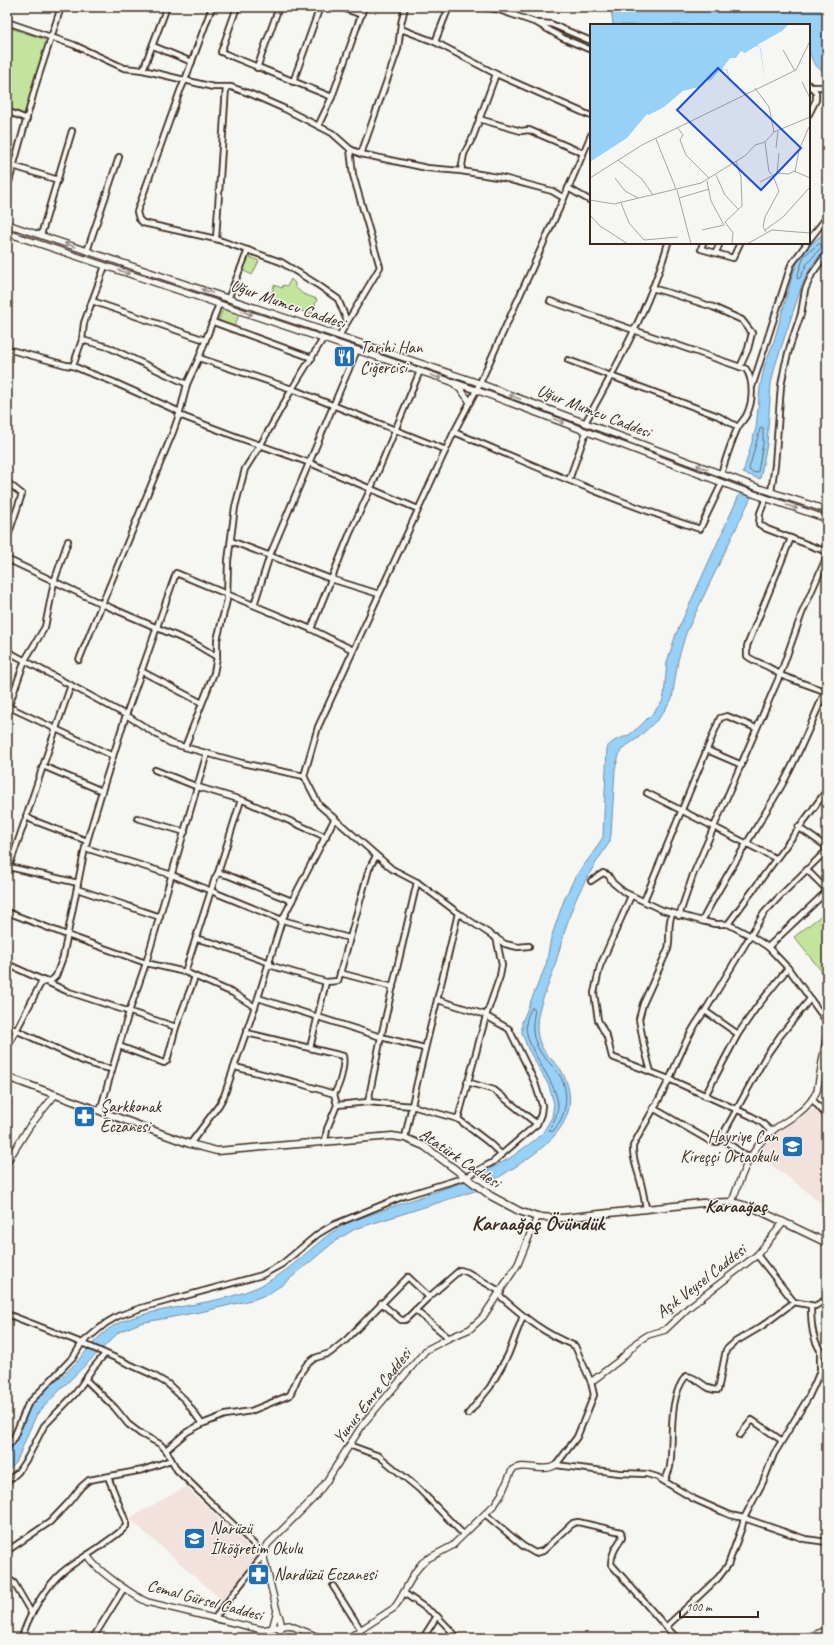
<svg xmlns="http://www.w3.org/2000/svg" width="834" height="1645" font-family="Caveat,sans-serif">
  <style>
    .built { fill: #f2e1dc }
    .green { fill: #c3e49d; stroke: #7f875e }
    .water { fill: #98d1f8; stroke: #738ea1 }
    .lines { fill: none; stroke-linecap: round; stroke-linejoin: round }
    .shore { stroke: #606d75; stroke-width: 1 }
    .minor-casing { stroke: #3b2a1e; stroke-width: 8 }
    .tertiary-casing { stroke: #3b2a1e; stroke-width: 8 }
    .secondary-casing { stroke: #3b2a1e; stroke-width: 9 }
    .minor { stroke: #f6f6f2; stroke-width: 4.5 }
    .tertiary { stroke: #f6f6f2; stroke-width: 5.5 }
    .secondary { stroke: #f6f6f2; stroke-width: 6 }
    .oneway { stroke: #989088 }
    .labels { text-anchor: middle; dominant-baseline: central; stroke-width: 3; stroke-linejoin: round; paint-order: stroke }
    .street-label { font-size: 17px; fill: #3b2a1e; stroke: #f6f6f2 }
    .poi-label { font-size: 17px; fill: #3b2a1e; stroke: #f6f6f2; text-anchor: start }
    .quarter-label { font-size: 19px; font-weight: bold; fill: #3b2a1e; stroke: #f6f6f2 }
    .district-label { font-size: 21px; font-weight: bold; fill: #3b2a1e; stroke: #f6f6f2 }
    .inset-road { fill: none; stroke: #aba49d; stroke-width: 1 }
    .view { fill: #1d4ed8; fill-opacity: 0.15; stroke: #1d4ed8; stroke-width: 2 }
    .inset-edge { fill: none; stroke: #3b2a1e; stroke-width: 2 }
  </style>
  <rect width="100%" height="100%" fill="#f6f6f2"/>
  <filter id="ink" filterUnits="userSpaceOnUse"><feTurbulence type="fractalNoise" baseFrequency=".025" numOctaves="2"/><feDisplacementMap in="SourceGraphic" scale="8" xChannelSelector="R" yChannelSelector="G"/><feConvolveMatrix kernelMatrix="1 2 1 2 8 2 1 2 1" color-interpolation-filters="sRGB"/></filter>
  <g filter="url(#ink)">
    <g class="built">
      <polygon points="813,1110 817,1110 827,1121 827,1208 795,1182 756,1154 776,1134 806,1113"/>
      <polygon points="186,1487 257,1554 258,1558 223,1601 132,1521 131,1517"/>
    </g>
    <g class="green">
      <polygon points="7,27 44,39 46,44 25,115 7,108"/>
      <polygon points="248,256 259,261 252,275 242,270"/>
      <polygon points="291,279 295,283 295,287 303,294 317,299 312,314 269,302 274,285 282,288 283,285 287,286"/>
      <polygon points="226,307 240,312 234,328 221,323 219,319 223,309"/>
      <polygon points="827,911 827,978 794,937"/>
    </g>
    <g class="water">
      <path d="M 611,7 L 827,7 L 827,73 C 806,65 809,44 809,25 L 613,25 Z"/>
      <polygon points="827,230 827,246 811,267 802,285 775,366 771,384 767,444 760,479 743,473 756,428 760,388 764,367 774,341 792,277 800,254"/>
      <path d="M 741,491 L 752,495 L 686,633 L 678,660 L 672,699 L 660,717 L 638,738 L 623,748 L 620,752 L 615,769 L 611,835 L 609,843 C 595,864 581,885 572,909 C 564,930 559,953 552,975 C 546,992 537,1008 537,1027 C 537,1038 541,1049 549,1057 C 553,1061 558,1065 561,1070 C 593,1127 529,1157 490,1183 L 479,1175 L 510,1158 L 535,1140 L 544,1131 L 552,1117 L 554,1104 L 549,1086 L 528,1049 L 522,1033 L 522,1022 L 546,965 L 551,938 L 564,900 L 575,877 L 593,853 L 603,837 L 607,747 L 614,741 L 629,735 L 639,727 L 653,713 L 662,702 L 664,696 L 667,662 L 676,634 Z"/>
      <path d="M 466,1181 L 478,1190 L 355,1229 L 335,1241 L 285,1283 L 268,1294 L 255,1299 L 205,1311 L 140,1323 L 119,1332 L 60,1390 L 37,1414 L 29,1431 L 16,1463 L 7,1472 C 7,1468 6,1462 7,1457 C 11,1446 28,1409 35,1400 C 47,1387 62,1378 74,1365 C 88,1350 102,1329 123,1321 C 168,1304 220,1306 264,1284 C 296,1268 317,1238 349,1222 Z"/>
    </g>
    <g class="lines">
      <g class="shore">
        <polygon points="819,244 821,244 822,246 807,264 800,278 797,279 797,277 804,256"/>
        <polygon points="763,428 763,443 758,472 755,473 750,471 749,469 760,429"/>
        <path d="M 532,1008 L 535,1010 C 533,1021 531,1033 536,1043 C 540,1055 548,1061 556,1070 C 571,1088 568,1116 552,1132 L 549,1130 C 554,1122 558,1113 558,1104 C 555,1073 510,1037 532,1008 Z"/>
      </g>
      <defs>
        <g id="minor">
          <polyline points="212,7 185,80 180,91 137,212 139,219 143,223 216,239"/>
          <polyline points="237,7 221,52 332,97"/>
          <polyline points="340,7 362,15"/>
          <polyline points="483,7 496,9 537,23 563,38 591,50"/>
          <polyline points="7,22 74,45 124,68 143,70 213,87 231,87 251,94 285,109 332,133 350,149 361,154 427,168 461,171 503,178 552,191 564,198"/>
          <polyline points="539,23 551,24 591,41"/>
          <polyline points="401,29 435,42 496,74 591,116"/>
          <polyline points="435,42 449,7"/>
          <polyline points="153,46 192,62"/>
          <polyline points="257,68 279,7"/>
          <polyline points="143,70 167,7"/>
          <polyline points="293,82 320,7"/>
          <polyline points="809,85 816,92 816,100 809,114"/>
          <polyline points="226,87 216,239 281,262 318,285 338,299 347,321"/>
          <polyline points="813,87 827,87"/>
          <polyline points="7,111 27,119"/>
          <polyline points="479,119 521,131 529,130 583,153"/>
          <polyline points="318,126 332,97 364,7"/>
          <polyline points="361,154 398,49 401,24 405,7"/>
          <polyline points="7,160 14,163"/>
          <polyline points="13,166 58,180"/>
          <polyline points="461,171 464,154 473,137 496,74"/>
          <polyline points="568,188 589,200"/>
          <polyline points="7,189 37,81 61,7"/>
          <polyline points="41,235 72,131"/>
          <polyline points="809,240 827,217"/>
          <polyline points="703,243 701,249 733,258 740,243"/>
          <polyline points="87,251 119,157"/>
          <polyline points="716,252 720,243"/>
          <polyline points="105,266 84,323 82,340 108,347 187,384"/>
          <polyline points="652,288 676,295 713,307 742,320 752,333 748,349 740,367"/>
          <polyline points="228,299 248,250"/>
          <polyline points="92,301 205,340"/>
          <path d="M 550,301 L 746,369 C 754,381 753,401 747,414 C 745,419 741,422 738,427 C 731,442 726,458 721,474"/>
          <polyline points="213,322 312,358"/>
          <polyline points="339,336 380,267 353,175 350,149"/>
          <polyline points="7,349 66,365 73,366 82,340"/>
          <polyline points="199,358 292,389 446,450"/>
          <polyline points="568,360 718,416 738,427"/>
          <polyline points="73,366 87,372 111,381 180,412"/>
          <polyline points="752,387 791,265 807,243"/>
          <polyline points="179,415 240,438 310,463 418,509"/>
          <path d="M 585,423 C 616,368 651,304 668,243"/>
          <path d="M 454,432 C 535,466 616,502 700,529 L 722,483"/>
          <polyline points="569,480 586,432"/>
          <polyline points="7,482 22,494 7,539"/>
          <polyline points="771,492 775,465 781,386 785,365 790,346 801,314 805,290 812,274 827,253"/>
          <polyline points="766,498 760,513 759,524 767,529 827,552"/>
          <path d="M 791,538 L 747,646 L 747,656 C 757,664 770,665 780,675 L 827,692"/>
          <polyline points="231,541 331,579 379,594"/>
          <polyline points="7,559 102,604 79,660"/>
          <polyline points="254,605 270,555 357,350"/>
          <polyline points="311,629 350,533 371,488 420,371"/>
          <polyline points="7,651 126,715 170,743 242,763 304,776"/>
          <polyline points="217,657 197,645 102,604 173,432 180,412 187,384 199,358 219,304"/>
          <polyline points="141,671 202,703"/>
          <polyline points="7,706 113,756"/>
          <polyline points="7,711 25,660 45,627 54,582 68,541"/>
          <polyline points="185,747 214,673 217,657 217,640 227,600 228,561 235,507 245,469 261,444 292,389 323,339"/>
          <polyline points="707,750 742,765"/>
          <polyline points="43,766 71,685"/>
          <polyline points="155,770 198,787 245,801 326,837"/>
          <polyline points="647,793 775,858"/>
          <polyline points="137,818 185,832"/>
          <polyline points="798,827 827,847"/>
          <polyline points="87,841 32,820 26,816 28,811 43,766 102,791"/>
          <polyline points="85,848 172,875 282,920 349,938"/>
          <polyline points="7,867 9,867 27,815"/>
          <polyline points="807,870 827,890"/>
          <polyline points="218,873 241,800"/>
          <polyline points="7,874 9,867 78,883"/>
          <polyline points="591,881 603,873 608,875 613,883 624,892 662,910 702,921 715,924 728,924 751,936 768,947 788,968 827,1022"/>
          <polyline points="77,889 160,917"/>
          <polyline points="631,896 600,966 594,993 598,1020 607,1037 612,1057 669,1079 751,1116 761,1122 772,1132"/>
          <polyline points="644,901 720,718 727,716 756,728"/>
          <polyline points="7,912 67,935 146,963 185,972 233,993 255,1007"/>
          <polyline points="679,916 693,875 780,675 802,613 827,556"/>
          <path d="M 702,921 C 726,874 755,831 782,785 C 799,755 811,723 825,692"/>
          <polyline points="728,924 827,790"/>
          <polyline points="197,939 214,943 270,963"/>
          <polyline points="529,946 518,947 505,944 458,913 417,882 392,869 319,805 304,776 318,727 454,432 480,383 564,198 591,135"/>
          <polyline points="768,947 827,891"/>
          <polyline points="7,964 69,992 176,1027"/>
          <polyline points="269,965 326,982 338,981 369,869 376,856"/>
          <polyline points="185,972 215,878 218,873 227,875 292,901"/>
          <polyline points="340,973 393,987"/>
          <polyline points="258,998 381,1037 424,1048"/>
          <polyline points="438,1000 486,1015"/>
          <polyline points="705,1011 738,1034"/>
          <polyline points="7,1026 83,1061 97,1066 112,1069"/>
          <path d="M 247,1033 L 343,1056 C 345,1066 340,1085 334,1094"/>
          <polyline points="119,1046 164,1063 167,1061 176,1027 195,977"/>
          <polyline points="7,1048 41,983 52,980 56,976 63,957 85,848 102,791 126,715 176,573 311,629 353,650"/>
          <polyline points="310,1048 326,982"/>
          <polyline points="235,1067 298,1083 334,1094 337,1105 327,1129 325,1141"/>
          <path d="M 651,1072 L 644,1046 L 639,1019 L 643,1004 L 668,949 C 671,937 667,925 672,914"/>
          <polyline points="467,1082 494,1090 537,1124 541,1114 542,1105 535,1083 528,1068 509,1029 486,1016"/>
          <polyline points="705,1096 738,1034 756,1008 788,968"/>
          <polyline points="812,1099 827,1116"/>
          <polyline points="368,1102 381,1037 417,882"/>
          <polyline points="337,1105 368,1102 412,1106 458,1119 488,1142 502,1155"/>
          <polyline points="653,1108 710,1141 717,1142 721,1138 746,1156 751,1156"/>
          <polyline points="100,1111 129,1012 146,963 207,753"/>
          <polyline points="458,1119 486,1016 500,976 502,965 496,937"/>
          <path d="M 405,1138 C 420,1063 441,988 458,913"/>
          <polyline points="721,1138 766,1056 780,1036 810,999"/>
          <polyline points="190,1144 219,1105 224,1096 258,998 282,920 335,818"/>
          <path d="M 646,1208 C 644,1199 643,1189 640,1180 C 637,1168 632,1158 633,1146 C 645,1123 659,1101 670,1078 C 680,1055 689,1031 705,1011 L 764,913 L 780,896 L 827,850"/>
          <polyline points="757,1255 794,1302 815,1306 827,1299"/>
          <path d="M 499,1295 C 525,1318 543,1333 575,1346 L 591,1382 L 594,1395 L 577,1437 L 556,1465 L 619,1473 L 647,1474 L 657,1477 L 694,1499 L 730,1515 L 744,1518 L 805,1539 L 827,1542"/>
          <polyline points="381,1303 401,1320 405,1320 429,1297 460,1270 467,1272 501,1292"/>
          <path d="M 811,1306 C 811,1323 812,1346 827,1357"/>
          <polyline points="415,1310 449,1338"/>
          <polyline points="7,1314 82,1343 151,1374 168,1384 185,1400 202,1424"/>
          <polyline points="85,1379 115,1408 128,1424 141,1434 160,1444 166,1450 177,1470 264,1554 214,1619"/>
          <polyline points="468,1414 490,1387 508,1355 523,1316"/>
          <polyline points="740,1435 752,1420 781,1440"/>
          <polyline points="349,1445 379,1456 419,1489 463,1534"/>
          <polyline points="7,1446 12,1442 28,1404 74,1356 82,1343 106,1323 118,1316 141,1308 262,1275 282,1264 318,1234 333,1225 404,1196 466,1177 493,1162 537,1124"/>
          <polyline points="166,1450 187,1432 202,1424 225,1415 251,1411 290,1395 299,1375 307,1364 315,1358 330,1353 346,1340 408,1277 429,1297"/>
          <path d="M 665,1481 C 666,1477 669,1472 670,1467 C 674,1440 667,1398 686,1376 C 698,1376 705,1391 718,1390 L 726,1350 L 735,1342 L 762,1326 L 794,1302"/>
          <polyline points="7,1482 18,1472 28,1457 44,1426 75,1394 93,1368 105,1354"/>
          <path d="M 485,1514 L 523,1546 L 535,1553 L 543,1551 L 573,1523 L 578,1522 L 621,1532 L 622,1538 C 616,1547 611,1554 611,1564 L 666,1627 L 677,1638"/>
          <polyline points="7,1551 50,1522 69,1502 81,1487 89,1480 143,1470 171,1460"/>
          <polyline points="10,1580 14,1583 32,1614"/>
          <polyline points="333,1586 361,1630"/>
          <polyline points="404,1593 437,1616 458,1638"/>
          <polyline points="666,1627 718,1578 728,1565 742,1527 744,1518 763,1482 774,1454 808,1398 815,1383 820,1371 820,1351"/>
          <path d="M 22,1638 C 27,1618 43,1592 57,1577 C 69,1564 88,1556 102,1545 C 110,1539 119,1534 126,1526 L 126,1522 L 108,1477"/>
          <polyline points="93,1638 124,1588"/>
          <polyline points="423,1638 437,1616"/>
        </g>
        <g id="tertiary">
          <polyline points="7,224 476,382 759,488 827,510"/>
          <polyline points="7,233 476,390 736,488 827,519"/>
          <polyline points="453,383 462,391 470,402"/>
          <polyline points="7,1162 29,1127 55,1095"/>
          <path d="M 732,1202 C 741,1176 750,1149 772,1131 C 791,1116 805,1114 817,1091 L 827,1033"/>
          <polyline points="591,1382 621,1359 637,1342 648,1335 665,1330 688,1308 757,1255 783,1223"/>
          <path d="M 88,1556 C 94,1569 133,1595 147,1602 L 263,1630 L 289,1625 L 321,1638"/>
          <polyline points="277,1611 264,1558 265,1550 268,1544 314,1498 326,1482 363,1424 426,1350 449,1338 470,1329 483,1317 518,1264 537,1217"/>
          <path d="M 272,1629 L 277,1611 C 282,1621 282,1627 279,1638"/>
          <path d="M 348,1638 L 394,1608 L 399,1601 L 415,1572 L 422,1563 L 427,1559 L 452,1546 L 495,1504 L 501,1495 L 512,1470 C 524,1461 542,1474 556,1465"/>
          <polyline points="805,1638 827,1630"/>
        </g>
        <polyline id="secondary" points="7,1077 190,1144 217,1151 392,1136 405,1138 424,1146 491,1196 519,1211 537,1217 563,1218 702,1203 732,1202 754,1208 827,1243"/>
      </defs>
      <use href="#minor" class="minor-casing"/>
      <use href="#tertiary" class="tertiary-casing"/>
      <use href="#secondary" class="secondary-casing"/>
      <use href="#minor" class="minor"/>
      <use href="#tertiary" class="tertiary"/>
      <use href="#secondary" class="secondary"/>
    </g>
    <defs><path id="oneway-shaft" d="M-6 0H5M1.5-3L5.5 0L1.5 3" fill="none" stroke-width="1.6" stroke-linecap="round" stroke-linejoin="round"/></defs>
    <g class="oneway">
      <use href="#oneway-shaft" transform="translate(70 245) rotate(-161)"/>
      <use href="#oneway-shaft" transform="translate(124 272) rotate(19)"/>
      <use href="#oneway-shaft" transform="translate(207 291) rotate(-161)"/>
      <use href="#oneway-shaft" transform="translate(247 313) rotate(19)"/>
      <use href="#oneway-shaft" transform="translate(436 377) rotate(19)"/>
      <use href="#oneway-shaft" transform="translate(515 397) rotate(-159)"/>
      <use href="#oneway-shaft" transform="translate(559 421) rotate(21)"/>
      <use href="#oneway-shaft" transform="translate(702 467) rotate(-159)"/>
      <use href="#oneway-shaft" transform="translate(792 507) rotate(19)"/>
    </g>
  </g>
  <defs>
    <symbol id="restaurant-square" viewBox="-11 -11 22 22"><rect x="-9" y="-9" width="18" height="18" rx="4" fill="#1f6fb2" stroke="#f6f6f2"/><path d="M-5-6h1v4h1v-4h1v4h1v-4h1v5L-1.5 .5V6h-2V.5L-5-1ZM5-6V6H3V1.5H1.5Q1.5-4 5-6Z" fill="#fff"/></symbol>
    <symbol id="pharmacy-square" viewBox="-11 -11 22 22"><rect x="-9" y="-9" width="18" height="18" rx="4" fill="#1f6fb2" stroke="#f6f6f2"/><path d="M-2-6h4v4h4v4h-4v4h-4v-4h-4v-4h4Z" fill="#fff"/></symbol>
    <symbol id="school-square" viewBox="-11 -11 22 22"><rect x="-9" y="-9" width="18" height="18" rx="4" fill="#1f6fb2" stroke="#f6f6f2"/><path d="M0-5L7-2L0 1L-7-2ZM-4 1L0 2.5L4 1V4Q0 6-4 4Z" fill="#fff"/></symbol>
  </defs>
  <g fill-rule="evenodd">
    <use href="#restaurant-square" x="332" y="344" width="25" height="25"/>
    <use href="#pharmacy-square" x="72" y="1104" width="25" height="25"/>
    <use href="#school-square" x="780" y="1134" width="25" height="25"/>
    <use href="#school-square" x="182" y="1526" width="25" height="25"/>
    <use href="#pharmacy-square" x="246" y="1562" width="25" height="25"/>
  </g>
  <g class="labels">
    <g class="street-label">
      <text transform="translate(288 304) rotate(19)">Uğur Mumcu Caddesi</text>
      <text transform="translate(594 411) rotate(21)">Uğur Mumcu Caddesi</text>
      <text transform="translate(460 1158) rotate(34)">Atatürk Caddesi</text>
      <text transform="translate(701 1281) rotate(-38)">Aşık Veysel Caddesi</text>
      <text transform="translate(372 1396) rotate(-52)">Yunus Emre Caddesi</text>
      <text transform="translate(205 1600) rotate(15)">Cemal Gürsel Caddesi</text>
    </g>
    <g class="poi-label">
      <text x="360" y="347">Tarihi Han<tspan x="360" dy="20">Ciğercisi</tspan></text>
      <text x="100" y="1106">Şarkkonak<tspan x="100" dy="20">Eczanesi</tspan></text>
      <text x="778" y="1136" text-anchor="end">Hayriye Can<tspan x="778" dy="20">Kireççi Ortaokulu</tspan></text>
      <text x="210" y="1528">Narüzü<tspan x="210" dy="20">İlköğretim Okulu</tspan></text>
      <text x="274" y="1574">Nardüzü Eczanesi</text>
    </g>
    <g class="quarter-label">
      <text x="736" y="1206">Karaağaç</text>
    </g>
    <g class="district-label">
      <text x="538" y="1223">Karaağaç Övündük</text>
    </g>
  </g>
  <g transform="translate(590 24)">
    <rect width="220" height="220" fill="#f6f6f2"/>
    <path d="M 0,0 L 199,0 L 192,7 L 167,21 L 170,23 L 171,25 L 175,59 L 170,23 L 166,22 L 155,29 L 151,27 L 146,34 L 140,34 L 132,45 L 137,45 L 141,59 L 149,71 L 140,58 L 136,45 L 129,47 L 120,57 L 117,56 L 109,63 L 93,67 L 74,83 L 59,91 L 57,90 L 37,114 L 0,138 Z" fill="#98d1f8"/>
    <path class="inset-road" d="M 193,26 L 205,47M 212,58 L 220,74M 165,64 L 179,83 L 184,108M 87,103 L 93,111 L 90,116 L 96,131 L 119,154M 66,115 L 86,165M 175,118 L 179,148 L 182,150M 186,124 L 188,107M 28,136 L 52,155 L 63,171M 205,148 L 209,126 L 219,103M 187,149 L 189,129M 126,151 L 135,171 L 148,185M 0,154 L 52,121 L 206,46 L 220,17M 25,154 L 35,167 L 48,174M 117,157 L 121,177 L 134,201M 170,158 L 187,149 L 199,150 L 204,147 L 220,154M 87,166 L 101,220M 89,174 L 119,165M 0,176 L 24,180 L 111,159 L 156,131 L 165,121 L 175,118 L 184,108 L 220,93M 31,179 L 39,199 L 54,216 L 88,213M 0,191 L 10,202 L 38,220M 112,206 L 134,201M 175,206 L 193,193 L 220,163M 176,208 L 173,203 L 175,193 L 189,167 L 183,152M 142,220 L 143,209 L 135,198 L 152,182 L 151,153 L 146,137M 157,220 L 182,206 L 220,209"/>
    <path class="view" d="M 128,44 L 211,124 L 171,166 L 87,86 Z"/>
    <rect width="220" height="220" class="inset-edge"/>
  </g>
  <rect width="834" height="1645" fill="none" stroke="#f6f6f2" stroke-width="24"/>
  <rect x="12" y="12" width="810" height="1621" fill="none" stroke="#3b2a1e" stroke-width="1.5" filter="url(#ink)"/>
  <path d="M680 1611v6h78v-6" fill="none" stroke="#3b2a1e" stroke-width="2"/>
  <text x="686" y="1611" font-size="12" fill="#3b2a1e" stroke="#f6f6f2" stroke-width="3" paint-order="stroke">100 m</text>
</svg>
